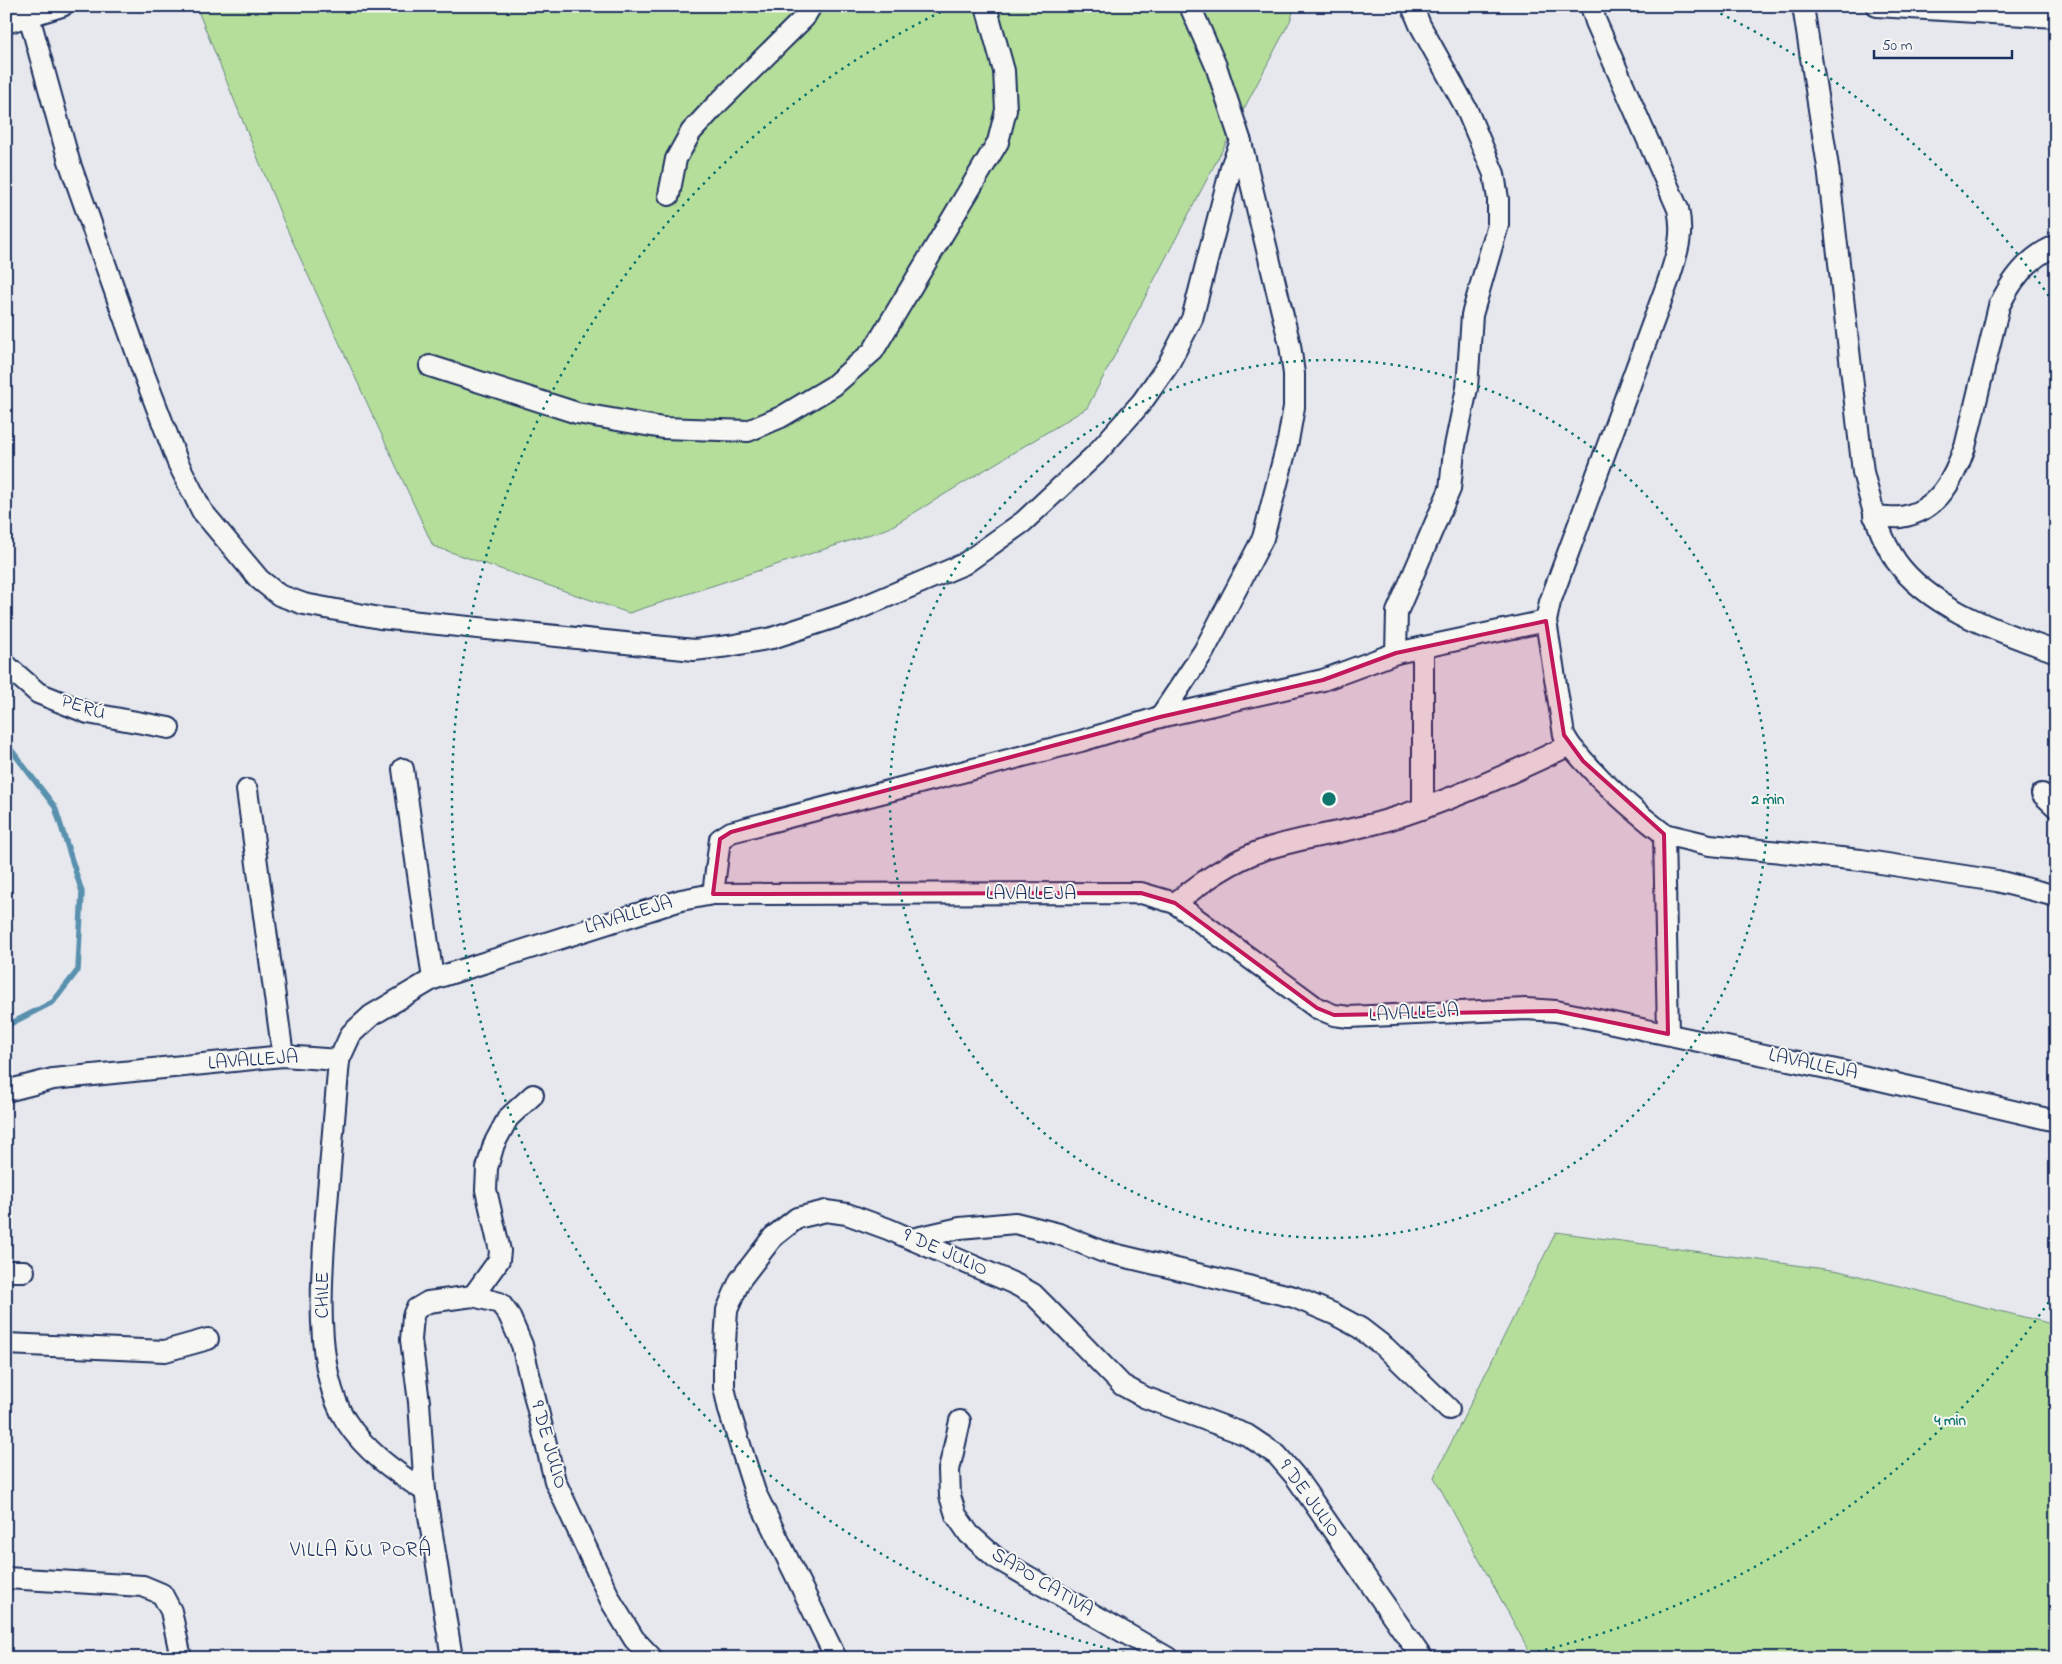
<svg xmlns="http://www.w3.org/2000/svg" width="2062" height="1664" font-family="'Indie Flower',sans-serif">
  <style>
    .green { fill: #b5de9b; stroke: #68867c }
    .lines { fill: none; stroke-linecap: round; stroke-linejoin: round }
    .stream { stroke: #5990ad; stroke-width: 5.5 }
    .minor-casing { stroke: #1b2f5e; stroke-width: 24 }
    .minor { stroke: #f6f6f2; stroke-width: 20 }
    .marked { fill: #c2185b; fill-opacity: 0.2; stroke: #c2185b; stroke-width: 4; stroke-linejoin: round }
    .ring { fill: none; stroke: #0f766e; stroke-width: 2.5; stroke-dasharray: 2.5 5 }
    .labels { text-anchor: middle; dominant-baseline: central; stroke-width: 4; stroke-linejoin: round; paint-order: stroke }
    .street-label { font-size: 20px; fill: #1b2f5e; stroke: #f6f6f2 }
    .neighbourhood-label { font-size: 21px; letter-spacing: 1px; fill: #1b2f5e; stroke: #f6f6f2 }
    .centre { fill: #0f766e; stroke: #f6f6f2; stroke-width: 2.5 }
    .ring-label { font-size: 15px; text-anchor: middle; font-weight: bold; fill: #0f766e; stroke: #f6f6f2; stroke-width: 4; stroke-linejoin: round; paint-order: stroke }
  </style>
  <rect width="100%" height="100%" fill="#e6e8ee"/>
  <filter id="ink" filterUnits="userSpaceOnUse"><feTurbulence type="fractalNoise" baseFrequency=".02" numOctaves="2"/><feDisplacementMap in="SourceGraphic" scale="10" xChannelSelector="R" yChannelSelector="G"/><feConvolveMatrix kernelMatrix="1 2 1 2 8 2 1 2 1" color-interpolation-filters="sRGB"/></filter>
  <g filter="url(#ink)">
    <g class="green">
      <polygon points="196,6 1295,6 1290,21 1087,408 889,528 629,613 433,546 285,225"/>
      <polygon points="1556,1232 1839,1271 2056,1325 2056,1658 1533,1658 1434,1477"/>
    </g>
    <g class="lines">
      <polyline class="stream" points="6,743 55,807 82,892 78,970 53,1002 6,1026"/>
      <defs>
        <g id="minor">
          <path d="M 1803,6 L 1828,167 L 1863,472 C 1871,503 1878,534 1896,561 C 1931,610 2002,632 2056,652"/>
          <polyline points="1877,6 2056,17"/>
          <polyline points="29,16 69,161 144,374 178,463 202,511 259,579 279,595 304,604 380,618 694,650 729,646 772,638 851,612 964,564 1023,522 1095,455 1142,402 1168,365 1192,319 1232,164 1241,142"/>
          <polyline points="6,23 62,6"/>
          <polyline points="669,195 676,159 691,132 715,106 804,18 811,6"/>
          <polyline points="430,366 577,413 663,428 748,431 781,417 833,386 873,351 998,142 1006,110 1004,71 986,6"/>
          <path d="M 1874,516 C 1882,516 1892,518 1901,517 C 1938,511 1954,479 1965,447 L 1999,306 C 2011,281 2029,256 2056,246"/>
          <polyline points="1396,653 1397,612 1450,489 1454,451 1467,388 1472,315 1498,225 1498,199 1494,174 1466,108 1420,25 1412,6"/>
          <polyline points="6,665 38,693 88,713 169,728"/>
          <polyline points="1160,717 1204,651 1263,538 1288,441 1294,407 1294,374 1290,345 1241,142 1216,66 1190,6"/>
          <path d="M 1570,745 C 1597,778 1630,808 1664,834 L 1668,1034"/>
          <polyline points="403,769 433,979"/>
          <polyline points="247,790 283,1056"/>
          <polyline points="2042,794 2056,807"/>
          <polyline points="1423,809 1423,647"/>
          <polyline points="1664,834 1710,845 1861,860 1997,881 2056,896"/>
          <polyline points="713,894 720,839 731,832 1081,741 1160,717 1323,680 1396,653 1546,621"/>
          <path d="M 1175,903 C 1202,882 1232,860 1266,849 C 1306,836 1350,832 1391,819 C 1452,800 1512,773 1570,745 L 1564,735 L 1546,621 L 1550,602 L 1669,279 C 1677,253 1684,236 1678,209 L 1596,22 L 1591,6"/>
          <path d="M 339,1060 C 335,1104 332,1148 328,1192 C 323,1256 310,1365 346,1421 C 365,1451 395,1472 425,1491"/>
          <polyline points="6,1091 53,1079 283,1056 339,1060 351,1034 372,1015 433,979 681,900 713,894 1141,893 1175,903 1317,1008 1334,1015 1349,1017 1526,1009 1556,1011 1841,1071 2056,1121"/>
          <polyline points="912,1239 960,1228 1015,1223 1059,1234 1101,1251 1294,1297 1334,1314 1360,1328 1386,1348 1449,1409"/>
          <polyline points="6,1271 24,1271"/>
          <polyline points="473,1296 499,1260 500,1251 486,1190 487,1168 494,1144 508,1118 533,1095"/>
          <polyline points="6,1344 165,1351 208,1339"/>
          <polyline points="960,1421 949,1470 950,1496 956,1515 969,1534 996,1558 1168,1658"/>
          <polyline points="6,1578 143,1586 162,1594 171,1611 181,1658"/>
          <polyline points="452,1658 425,1491 419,1402 411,1340 413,1316 416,1309 428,1302 473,1296 500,1303 509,1315 522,1345 555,1481 612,1603 634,1639 652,1658"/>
          <polyline points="836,1658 755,1492 729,1410 724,1387 724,1360 727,1310 740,1280 773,1237 797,1218 826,1211 847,1214 888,1229 1015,1284 1033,1294 1046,1307 1122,1385 1144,1397 1247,1435 1277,1455 1295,1476 1422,1658"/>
        </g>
      </defs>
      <use href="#minor" class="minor-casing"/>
      <use href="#minor" class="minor"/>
    </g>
  </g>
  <path class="marked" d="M 1546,621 L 1564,735 L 1583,761 L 1664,834 L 1668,1034 L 1556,1011 L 1334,1015 L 1317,1008 L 1175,903 L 1141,893 L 713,894 L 720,839 L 731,832 L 1160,717 L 1323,680 L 1396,653 Z"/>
  <g class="ring">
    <circle cx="1329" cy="799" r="439"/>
    <path d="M2053 1296A878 878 0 0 1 1519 1656M1139 1656A878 878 0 0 1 951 7M1707 7A878 878 0 0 1 2053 302"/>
  </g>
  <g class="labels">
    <g class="street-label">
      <text transform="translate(83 708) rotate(18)">PERÚ</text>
      <text x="1031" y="894">LAVALLEJA</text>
      <text transform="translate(629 916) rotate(-17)">LAVALLEJA</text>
      <text transform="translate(1414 1014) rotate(-3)">LAVALLEJA</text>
      <text transform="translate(253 1061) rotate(-4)">LAVALLEJA</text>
      <text transform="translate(1813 1065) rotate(12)">LAVALLEJA</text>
      <text transform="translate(945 1253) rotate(24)">9 DE JULIO</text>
      <text transform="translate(323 1295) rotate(-90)">CHILE</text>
      <text transform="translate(548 1445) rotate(74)">9 DE JULIO</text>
      <text transform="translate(1309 1499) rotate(54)">9 DE JULIO</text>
      <text transform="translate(1042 1583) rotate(31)">SAPO CATIVA</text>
    </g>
    <g class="neighbourhood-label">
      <text x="361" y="1551">VILLA ÑU PORÁ</text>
    </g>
  </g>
  <circle cx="1329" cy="799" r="8" class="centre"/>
  <g class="ring-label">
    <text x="1768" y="804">2 min</text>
    <text x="1950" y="1425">4 min</text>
  </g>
  <rect width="2062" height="1664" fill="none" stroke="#f6f6f2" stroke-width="25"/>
  <rect x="12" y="12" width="2037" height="1639" fill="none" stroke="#1b2f5e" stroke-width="2" filter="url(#ink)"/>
  <path d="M1874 50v8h138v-8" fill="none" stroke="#1b2f5e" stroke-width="2.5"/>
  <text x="1882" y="50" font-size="15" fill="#1b2f5e" stroke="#f6f6f2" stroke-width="4" paint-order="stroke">50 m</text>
</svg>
